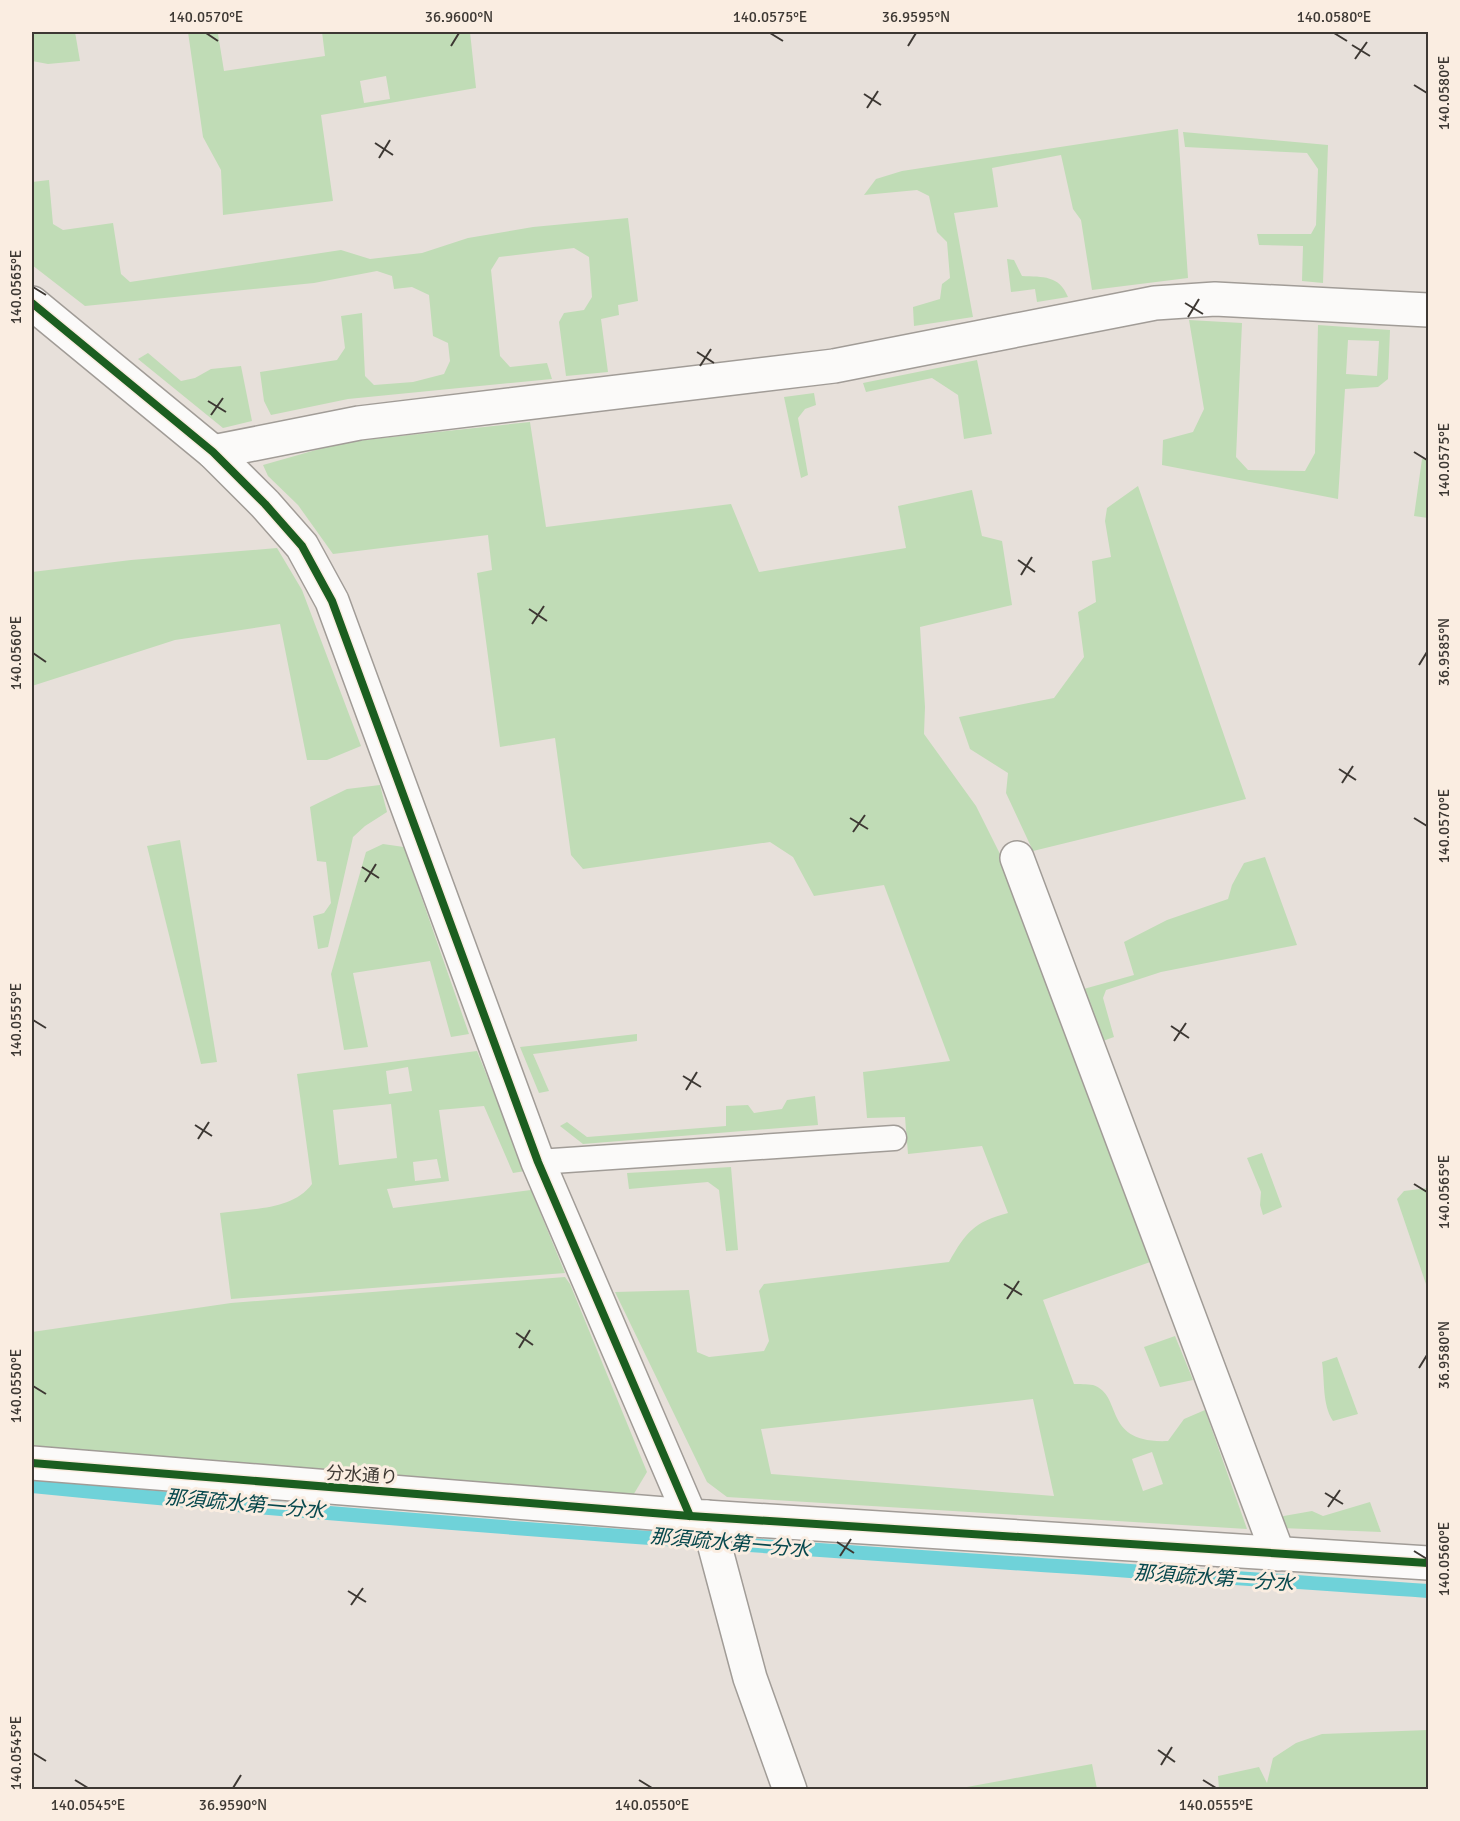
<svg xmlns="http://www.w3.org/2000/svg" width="1460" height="1821" font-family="Signika,'Noto Sans JP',sans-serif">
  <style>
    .green { fill: #c0dcb6; fill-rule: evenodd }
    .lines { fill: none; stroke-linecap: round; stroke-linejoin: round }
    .stream { stroke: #6fd2d9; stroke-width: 14 }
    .service-casing { stroke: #a19c97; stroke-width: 27 }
    .minor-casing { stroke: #a19c97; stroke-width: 36 }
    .tertiary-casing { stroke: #a19c97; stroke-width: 36 }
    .service { stroke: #fbfaf9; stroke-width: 24 }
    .minor { stroke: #fbfaf9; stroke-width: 33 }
    .tertiary { stroke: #fbfaf9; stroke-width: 33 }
    .cycleway-casing { stroke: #faede1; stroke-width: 11 }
    .cycleway { stroke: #1b5e20; stroke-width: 8 }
    .ticks { fill: none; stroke: #3d3833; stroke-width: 2 }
    .labels { text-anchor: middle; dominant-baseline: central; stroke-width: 6; stroke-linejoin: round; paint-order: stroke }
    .street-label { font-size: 18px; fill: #3d3833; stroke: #faede1 }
    .water-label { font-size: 20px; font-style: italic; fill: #07484d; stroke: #faede1 }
    .neatline { fill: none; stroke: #3d3833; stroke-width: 2 }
    .ticks-label { font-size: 15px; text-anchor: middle; fill: #3d3833 }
  </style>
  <rect width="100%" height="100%" fill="#e7e0da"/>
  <g class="green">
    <polygon points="32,32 75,32 80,61 48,64 32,61"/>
    <path d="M 188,32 L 233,32 L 218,34 L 224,71 L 325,56 L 322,32 L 470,32 L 476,88 L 321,115 L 333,201 L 223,215 L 221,170 L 203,137 ZM 386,76 L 390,99 L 364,103 L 360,81 Z"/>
    <polygon points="1178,129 1188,278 1092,290 1081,220 1073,209 1061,155 992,168 998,207 954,213 973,317 914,326 913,307 940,299 942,284 950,278 947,242 937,232 929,196 917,190 864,195 876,179 902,171"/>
    <polygon points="1183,132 1328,145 1323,283 1302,281 1303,246 1259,245 1257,234 1311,234 1316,225 1318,169 1307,153 1185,147"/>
    <polygon points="49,180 53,224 63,230 113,223 121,274 130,282 341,250 370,259 422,253 468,238 533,227 628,218 638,301 618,305 619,315 601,319 608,372 566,376 559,322 564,313 584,310 592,297 589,257 574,248 499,257 491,270 500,356 510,367 547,363 552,379 348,399 271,415 264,401 260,372 337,360 345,348 341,316 362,313 365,376 374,385 413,382 444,374 450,361 448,343 433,336 429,295 412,287 394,289 392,276 377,271 314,283 85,306 32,265 32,182"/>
    <path d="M 1007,259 L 1014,260 L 1022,276 C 1043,277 1059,275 1068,297 L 1037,302 L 1035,289 L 1011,292 Z"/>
    <path d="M 1189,320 L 1242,323 L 1236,457 L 1248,470 L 1305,471 L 1315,453 L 1318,325 L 1390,330 L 1388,379 L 1378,387 L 1345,389 L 1338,499 L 1162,465 L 1163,440 L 1193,432 L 1204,409 ZM 1348,340 L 1379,341 L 1377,376 L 1346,374 Z"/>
    <polygon points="148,353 181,381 195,378 211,369 241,366 252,421 223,428 138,359"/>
    <polygon points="977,360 992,434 964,439 958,395 932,378 866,392 863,383"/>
    <polygon points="814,393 816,405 805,409 798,418 808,475 801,478 784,397"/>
    <path d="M 530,422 L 546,527 L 731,504 L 759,572 L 906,548 L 898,506 L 972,490 L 982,536 L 1002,541 L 1012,605 L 920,627 L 925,707 L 924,734 L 976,806 L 1013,880 L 1153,1261 L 1043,1300 L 1074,1384 C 1079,1384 1087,1384 1093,1385 C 1124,1395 1101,1444 1168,1441 L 1184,1419 L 1205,1410 L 1247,1529 L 727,1497 L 707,1482 L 615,1292 L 689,1290 L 697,1352 L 709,1357 L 764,1351 L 769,1341 L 759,1291 L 764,1284 L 949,1262 C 966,1232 974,1222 1008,1213 L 982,1146 L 908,1154 L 905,1117 L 867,1118 L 863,1072 L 950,1061 L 884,885 L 814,896 L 793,857 L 770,842 L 583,869 L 571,855 L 555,738 L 500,747 L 477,573 L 492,570 L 488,535 L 333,554 L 298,505 L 268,476 L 263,465 L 344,442 ZM 1033,1399 L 1054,1496 L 771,1474 L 761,1429 ZM 1152,1452 L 1163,1484 L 1143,1491 L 1132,1459 Z"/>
    <polygon points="1422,459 1428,459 1428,518 1414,516"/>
    <polygon points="1138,486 1246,799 1033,851 1006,793 1008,773 970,749 959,717 1054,698 1084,657 1078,612 1096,602 1092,561 1111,557 1105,521 1107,508"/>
    <polygon points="277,548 302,590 361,746 327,760 307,760 280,624 175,640 32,686 32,572 131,560"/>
    <polygon points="380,785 387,812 365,826 353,837 328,947 318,949 313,916 324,913 331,903 326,862 317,861 310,807 347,789"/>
    <polygon points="180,840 217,1062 201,1064 147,846"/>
    <polygon points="383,844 404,847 469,1034 451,1037 430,961 353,973 368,1047 344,1050 331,974 366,852"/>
    <polygon points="1265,857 1297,945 1161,972 1106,990 1103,998 1114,1037 1100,1042 1080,990 1134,975 1124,942 1167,920 1228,899 1232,885 1244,863"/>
    <polygon points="637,1034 637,1041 533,1054 549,1091 539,1093 520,1047"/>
    <path d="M 477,1051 L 525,1171 L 513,1173 L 484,1106 L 439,1110 L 449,1181 L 387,1189 L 393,1208 L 531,1190 L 565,1273 L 231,1299 L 220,1213 C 251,1208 292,1211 312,1184 L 297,1074 ZM 408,1067 L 412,1091 L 389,1094 L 386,1071 ZM 391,1104 L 397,1158 L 339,1165 L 333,1110 ZM 437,1159 L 441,1178 L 415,1181 L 413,1162 Z"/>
    <polygon points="815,1096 818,1125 583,1144 560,1126 567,1122 587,1137 726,1126 726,1106 748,1105 754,1113 782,1109 787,1100"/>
    <polygon points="1262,1153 1282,1207 1263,1215 1260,1205 1261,1192 1247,1158"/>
    <polygon points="731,1167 738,1250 726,1251 719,1190 708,1182 629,1189 627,1173"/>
    <polygon points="1428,1188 1428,1290 1397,1199 1404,1191"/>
    <polygon points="565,1277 570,1284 647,1472 632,1497 32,1456 32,1332 231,1303"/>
    <polygon points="1175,1336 1193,1380 1160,1387 1144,1347"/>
    <path d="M 1337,1357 L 1358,1414 L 1333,1421 C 1322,1404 1325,1382 1322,1362 Z"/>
    <polygon points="1370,1502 1381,1532 1281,1528 1278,1517 1312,1511 1323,1516"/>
    <polygon points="1428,1730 1428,1789 1219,1789 1218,1776 1259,1767 1267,1783 1273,1758 1296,1743 1322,1734"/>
    <polygon points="1092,1764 1097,1789 956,1789"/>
  </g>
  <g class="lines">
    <path class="stream" d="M 32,1486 C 496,1532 963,1559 1428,1591"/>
    <defs>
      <polyline id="service" points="538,1162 894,1138"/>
      <g id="minor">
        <polyline points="213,452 359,423 834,366 1155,303 1215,299 1428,310"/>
        <polyline points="1017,858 1278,1554"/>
        <polyline points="32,1463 690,1516"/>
        <polyline points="707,1517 750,1678 790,1790"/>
      </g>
      <polyline id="tertiary" points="32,303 213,452 265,504 302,546 332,601 538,1162 690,1516 1428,1563"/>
    </defs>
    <use href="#service" class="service-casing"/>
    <use href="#minor" class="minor-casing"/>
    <use href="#tertiary" class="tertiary-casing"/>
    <use href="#service" class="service"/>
    <use href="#minor" class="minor"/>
    <use href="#tertiary" class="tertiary"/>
    <defs>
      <g id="cycleway">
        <polyline points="32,303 213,452 265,504 302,546 332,601 538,1162 690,1516"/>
        <polyline points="32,1463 690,1516 1428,1563"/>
      </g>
    </defs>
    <use href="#cycleway" class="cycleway-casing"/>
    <use href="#cycleway" class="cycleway"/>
  </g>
  <path class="ticks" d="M 206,33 L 218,41M 770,33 L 783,41M 1334,33 L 1347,41M 1352,45 L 1370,56M 451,46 L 459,33M 908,46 L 916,33M 1355,59 L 1367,42M 1414,85 L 1427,93M 864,94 L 881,105M 867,108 L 878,91M 375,143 L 393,155M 379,158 L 390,140M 33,287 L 46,295M 1185,303 L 1203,314M 1188,317 L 1199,299M 697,352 L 714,363M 700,366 L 711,349M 208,401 L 226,412M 211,415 L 223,398M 1414,452 L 1427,460M 1018,560 L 1035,572M 1021,575 L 1032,557M 529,609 L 547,621M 532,624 L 544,606M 33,653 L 46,662M 1419,665 L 1427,652M 1339,769 L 1356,780M 1342,783 L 1353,766M 850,818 L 868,829M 1414,818 L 1427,826M 853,832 L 865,815M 362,867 L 379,878M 365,882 L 376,864M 33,1020 L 46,1028M 1171,1026 L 1189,1038M 1174,1041 L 1186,1023M 683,1076 L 701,1087M 686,1090 L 697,1072M 195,1125 L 212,1136M 198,1139 L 209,1122M 1414,1184 L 1427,1192M 1004,1284 L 1022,1295M 1007,1299 L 1019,1281M 516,1333 L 533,1345M 519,1348 L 530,1330M 1419,1368 L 1427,1355M 33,1386 L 46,1394M 1325,1493 L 1343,1504M 1328,1507 L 1340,1490M 837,1542 L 854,1553M 1414,1551 L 1427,1559M 840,1556 L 851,1539M 348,1591 L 366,1602M 351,1605 L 363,1588M 1158,1750 L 1175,1762M 33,1753 L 46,1761M 1161,1765 L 1172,1747M 75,1780 L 88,1788M 639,1780 L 652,1788M 1203,1780 L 1216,1788M 233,1788 L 241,1775"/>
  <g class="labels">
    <g class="street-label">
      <text transform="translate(362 1475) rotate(4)">分水通り</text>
    </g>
    <g class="water-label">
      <text transform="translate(245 1504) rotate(5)">那須疏水第一分水</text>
      <text transform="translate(730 1543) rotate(5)">那須疏水第一分水</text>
      <text transform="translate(1214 1578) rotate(4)">那須疏水第一分水</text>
    </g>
  </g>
  <rect width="1460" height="1821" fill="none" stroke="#faede1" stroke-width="66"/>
  <rect x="33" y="33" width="1394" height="1755" class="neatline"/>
  <g class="ticks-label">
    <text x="206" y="22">140.0570°E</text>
    <text x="459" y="22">36.9600°N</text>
    <text x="770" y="22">140.0575°E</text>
    <text x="916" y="22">36.9595°N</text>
    <text x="1334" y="22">140.0580°E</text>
    <text transform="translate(1444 93) rotate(-90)" y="5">140.0580°E</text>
    <text transform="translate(16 287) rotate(-90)" y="5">140.0565°E</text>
    <text transform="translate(1444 460) rotate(-90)" y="5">140.0575°E</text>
    <text transform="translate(1444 652) rotate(-90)" y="5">36.9585°N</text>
    <text transform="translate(16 653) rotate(-90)" y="5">140.0560°E</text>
    <text transform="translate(1444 826) rotate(-90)" y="5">140.0570°E</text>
    <text transform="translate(16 1020) rotate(-90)" y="5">140.0555°E</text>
    <text transform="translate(1444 1192) rotate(-90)" y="5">140.0565°E</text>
    <text transform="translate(1444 1355) rotate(-90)" y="5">36.9580°N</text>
    <text transform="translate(16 1386) rotate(-90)" y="5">140.0550°E</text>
    <text transform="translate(1444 1559) rotate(-90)" y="5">140.0560°E</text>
    <text transform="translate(16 1753) rotate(-90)" y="5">140.0545°E</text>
    <text x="88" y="1810">140.0545°E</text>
    <text x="233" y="1810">36.9590°N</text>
    <text x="652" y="1810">140.0550°E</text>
    <text x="1216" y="1810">140.0555°E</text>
  </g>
</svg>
